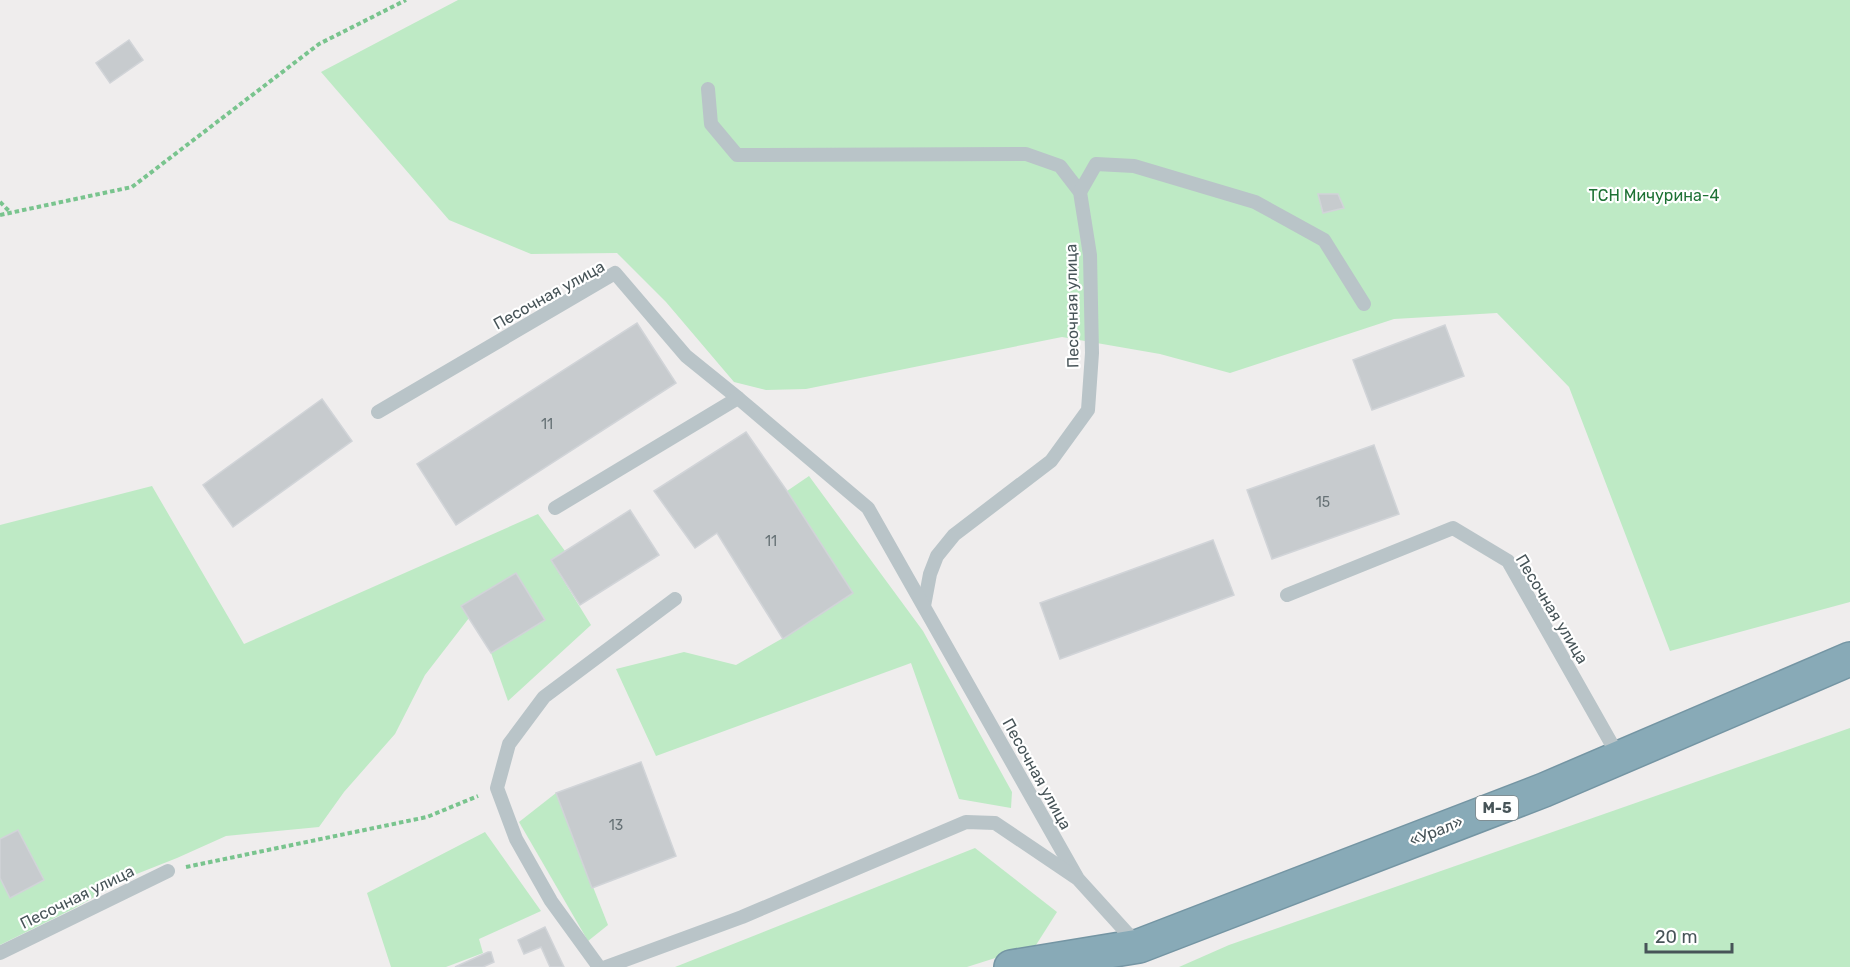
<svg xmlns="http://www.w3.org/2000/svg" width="1850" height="967" font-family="Rubik,sans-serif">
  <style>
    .green { fill: #beeac5 }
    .building { fill: #c7cbce; stroke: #d1d4d8; stroke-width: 1.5 }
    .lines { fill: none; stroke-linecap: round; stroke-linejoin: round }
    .highway-casing { stroke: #7495a3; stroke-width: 36 }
    .path { stroke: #79c48e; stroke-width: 4; stroke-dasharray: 4.5 3; stroke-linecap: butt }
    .lane { stroke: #b9c4c8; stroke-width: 14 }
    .highway { stroke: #88aab7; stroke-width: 33 }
    .labels { text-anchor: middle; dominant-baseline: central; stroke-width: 4.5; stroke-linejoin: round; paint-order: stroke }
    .number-label { font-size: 14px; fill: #677276 }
    .shield { fill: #fff; stroke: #7e878a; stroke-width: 1.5 }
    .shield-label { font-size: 15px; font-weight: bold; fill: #475458 }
    .park-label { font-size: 16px; fill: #1e7235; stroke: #fff }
    .street-label { font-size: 16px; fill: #475458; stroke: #fff }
  </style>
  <rect width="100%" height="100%" fill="#efeded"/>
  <g class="green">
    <polygon points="458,0 1850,0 1850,602 1670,651 1569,387 1497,313 1394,319 1230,373 1160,354 1062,337 806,389 766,390 734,382 666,302 617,253 531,254 449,220 321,72"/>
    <polygon points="809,476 923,631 1012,792 1011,808 959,799 911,663 656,756 616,669 684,652 736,665 783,638 853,593 787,491"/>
    <polygon points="152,486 244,644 538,514 565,551 551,560 591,625 508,701 491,653 545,620 516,573 462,606 469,618 425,675 395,734 344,792 319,827 226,836 177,858 129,877 75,908 0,945 0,525"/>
    <polygon points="1850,728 1850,967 1179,967 1229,945"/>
    <polygon points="556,793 608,925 588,941 519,822"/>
    <polygon points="485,832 541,911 479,939 483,953 446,967 391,967 367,893"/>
    <polygon points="975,848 1057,912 1036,945 967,967 675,967"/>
  </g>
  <g class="building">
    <polygon points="129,40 143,60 110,83 96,63"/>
    <polygon points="1318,194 1338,194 1344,208 1323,213"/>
    <polygon points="637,323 676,383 456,525 417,464"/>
    <polygon points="1445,325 1464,376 1372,410 1353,360"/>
    <polygon points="322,399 352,441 233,527 203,485"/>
    <polygon points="746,432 787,491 853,593 783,639 717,533 695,548 654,491"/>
    <polygon points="1374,445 1399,514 1272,559 1247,490"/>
    <polygon points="630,510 659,555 580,605 551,560"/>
    <polygon points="1213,540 1234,595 1060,659 1040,603"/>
    <polygon points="516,573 545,620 491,653 461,606"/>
    <polygon points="641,762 676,856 592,888 556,793"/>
    <polygon points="18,830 44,880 10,898 0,878 0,839"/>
    <polygon points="545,927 564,967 550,967 541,947 524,954 518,940"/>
    <polygon points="488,952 491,952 494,962 483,967 455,967"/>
  </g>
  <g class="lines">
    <defs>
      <polyline id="highway" points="1011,967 1139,946 1544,790 1850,659"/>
    </defs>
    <use href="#highway" class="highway-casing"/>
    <g class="path">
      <polyline points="0,202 10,212"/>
      <polyline points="0,215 132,187 319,44 406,0"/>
      <polyline points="186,867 427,817 478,796"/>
    </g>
    <g class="lane">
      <polyline points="708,89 711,124 737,155 1026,154 1060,166 1080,192 1090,255 1092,353 1088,410 1051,461 954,535 937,556 930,574 924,606"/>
      <polyline points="1080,192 1096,164 1134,166 1255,202 1324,240 1364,304"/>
      <polyline points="378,412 615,273 686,356 738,398"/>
      <polyline points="555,508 738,398 868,508 1078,879 1137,944"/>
      <polyline points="1287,595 1453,528 1508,561 1619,757"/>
      <polyline points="0,953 168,871"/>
      <polyline points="599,967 551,901 516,839 497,788 509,744 544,697 675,599"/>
      <polyline points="606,967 742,917 966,822 995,823 1075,877"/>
    </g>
    <use href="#highway" class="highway"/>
  </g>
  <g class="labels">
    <g class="number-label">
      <text x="547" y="424">11</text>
      <text x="1323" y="502">15</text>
      <text x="771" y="541">11</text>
      <text x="616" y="825">13</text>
    </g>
    <rect class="shield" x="1476" y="796" width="42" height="24" rx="4.5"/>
    <g class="shield-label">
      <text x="1497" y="808">М-5</text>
    </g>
    <g class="park-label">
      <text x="1654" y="195">ТСН Мичурина-4</text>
    </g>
    <g class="street-label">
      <text transform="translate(549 295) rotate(-29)">Песочная улица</text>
      <text transform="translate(1072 306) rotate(-91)">Песочная улица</text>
      <text transform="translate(1552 609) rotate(59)">Песочная улица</text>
      <text transform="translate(1037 774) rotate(61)">Песочная улица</text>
      <text transform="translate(1436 831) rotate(-21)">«Урал»</text>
      <text transform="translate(77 897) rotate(-26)">Песочная улица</text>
    </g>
  </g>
  <path d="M1646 943v9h86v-9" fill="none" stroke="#475458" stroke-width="3"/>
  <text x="1655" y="943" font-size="18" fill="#475458" stroke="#ffffff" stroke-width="4.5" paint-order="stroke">20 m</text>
</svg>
